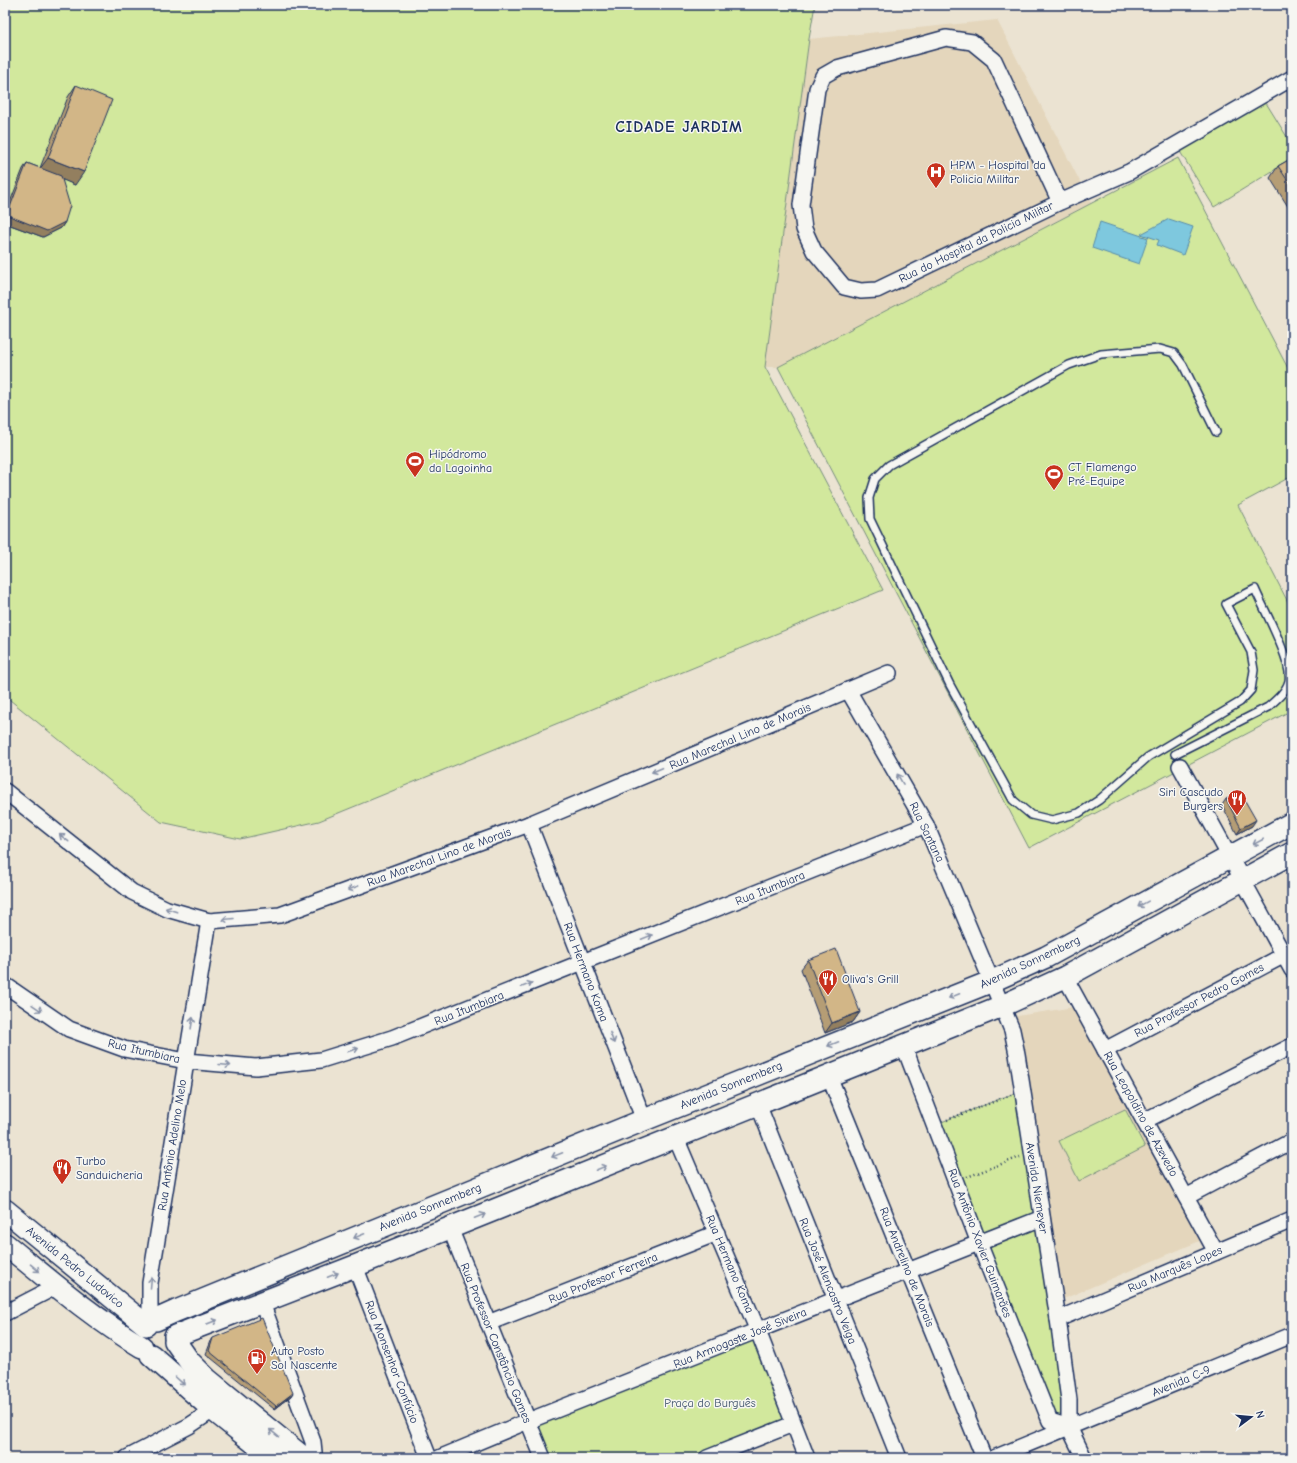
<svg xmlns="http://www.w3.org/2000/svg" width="1297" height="1463" font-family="'Comic Neue',sans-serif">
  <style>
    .built { fill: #e4d6bc }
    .green { fill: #d2e89d; stroke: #768c7e }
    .water { fill: #7ec8de; stroke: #568bab }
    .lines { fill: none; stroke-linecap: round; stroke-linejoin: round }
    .lane-casing { stroke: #1b2f5e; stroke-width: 10 }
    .street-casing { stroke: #1b2f5e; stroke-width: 18 }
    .secondary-casing { stroke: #1b2f5e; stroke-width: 24 }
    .path { stroke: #1b2f5e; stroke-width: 2.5; stroke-dasharray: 1 3; stroke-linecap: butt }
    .lane { stroke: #f6f6f2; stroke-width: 7 }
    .street { stroke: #f6f6f2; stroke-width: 15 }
    .secondary { stroke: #f6f6f2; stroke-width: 21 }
    .wall { fill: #b59d74; stroke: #1b2f5e }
    .shaded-wall { fill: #937f5e; stroke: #1b2f5e }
    .building { fill: #d2b687; stroke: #1b2f5e }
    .oneway { stroke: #8892a8 }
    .labels { text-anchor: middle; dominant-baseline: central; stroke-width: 3; stroke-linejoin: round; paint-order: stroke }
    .poi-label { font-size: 12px; fill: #1b2f5e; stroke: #f6f6f2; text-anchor: start }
    .street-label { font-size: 12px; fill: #1b2f5e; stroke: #f6f6f2 }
    .park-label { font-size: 12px; fill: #40546b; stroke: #f6f6f2 }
    .district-label { font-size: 16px; font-weight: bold; letter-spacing: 1px; fill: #1b2f5e; stroke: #f6f6f2 }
  </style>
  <rect width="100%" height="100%" fill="#ebe3d2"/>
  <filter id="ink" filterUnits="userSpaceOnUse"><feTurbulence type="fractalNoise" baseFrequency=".025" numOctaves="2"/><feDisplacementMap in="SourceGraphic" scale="8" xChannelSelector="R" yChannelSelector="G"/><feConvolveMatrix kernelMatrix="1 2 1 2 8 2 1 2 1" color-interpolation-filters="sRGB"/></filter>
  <g filter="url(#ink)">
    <g class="built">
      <polygon points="997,20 1091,203 778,367 765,367 809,39"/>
      <polygon points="1074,1007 1202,1240 1061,1300 1011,1017"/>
    </g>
    <g class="green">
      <polygon points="5,5 815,5 809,39 765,367 883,590 319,821 240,839 161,822 5,696"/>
      <polygon points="1263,98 1292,145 1292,159 1214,207 1179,150"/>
      <polygon points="1178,158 1292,376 1292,476 1238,505 1292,610 1292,710 1029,848 778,367"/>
      <polygon points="1022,1090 1069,1427 1050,1421 934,1125"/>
      <polygon points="1125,1109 1145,1147 1079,1181 1059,1141"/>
      <polygon points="758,1331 793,1424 707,1458 543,1458 528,1421"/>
    </g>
    <g class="water">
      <polygon points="1169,219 1193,227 1183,255 1157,245 1159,240 1141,234"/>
      <polygon points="1100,222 1148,238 1139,264 1092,248"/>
    </g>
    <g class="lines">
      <defs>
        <path id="lane" d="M 1175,754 L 1268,707 C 1276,700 1286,692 1289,681 C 1293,662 1263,608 1255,589 L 1226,604 L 1251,652 L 1254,670 L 1251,690 L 1240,702 L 1148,757 L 1099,800 L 1079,813 L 1052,820 L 1031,815 L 1013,800 L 950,685 L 870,519 L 869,498 L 875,479 L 889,465 L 1069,365 L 1101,354 L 1160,349 L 1174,353 L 1183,365 L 1216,432"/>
        <g id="street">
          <polyline points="1060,202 994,60 972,42 946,38 837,68 823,76 817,89 801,205 804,229 814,251 844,287 861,291 877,290 1060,202 1129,172 1292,78"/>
          <polyline points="848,690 926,825 1012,1030 1017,1054 1058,1319 1069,1400 1069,1427 1084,1458"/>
          <polyline points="1180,766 1292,970"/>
          <polyline points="5,791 132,892 167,909 209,921 280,915 529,824 889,673"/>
          <polyline points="529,824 644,1120"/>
          <polyline points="1065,977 1216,1252"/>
          <polyline points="5,985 69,1029 124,1049 186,1061 256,1067 321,1060 392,1038 926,825"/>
          <polyline points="904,1046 979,1243 1050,1421 1069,1427"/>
          <polyline points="1105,1050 1292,951"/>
          <polyline points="829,1076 984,1458"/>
          <polyline points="758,1104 899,1458"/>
          <polyline points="1144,1121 1292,1046"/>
          <polyline points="676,1138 758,1331 807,1458"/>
          <polyline points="1186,1197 1292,1141"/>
          <polyline points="450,1228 543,1458"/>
          <polyline points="355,1266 429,1458"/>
          <polyline points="262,1303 313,1442 314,1452 313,1458"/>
          <polyline points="5,1313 57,1286"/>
          <polyline points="1058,1319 1292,1220"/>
          <polyline points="150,1322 150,1283 209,921"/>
          <polyline points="488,1323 717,1233"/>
          <polyline points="127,1458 189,1426 213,1410"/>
          <polyline points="439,1458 528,1421 1042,1218"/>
          <polyline points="707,1458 793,1424"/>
          <polyline points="994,1458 1292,1335"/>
        </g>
        <g id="secondary">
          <polyline points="5,1210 146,1325"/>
          <path d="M 5,1244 C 49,1280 93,1318 142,1347"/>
          <polyline points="156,1320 176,1311 644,1120 990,982 1046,957 1292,823"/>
          <polyline points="175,1336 355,1266 1002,1006 1065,977 1292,853"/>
          <polyline points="175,1341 189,1361 207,1379 304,1458"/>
          <polyline points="151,1355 213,1410 273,1458"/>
        </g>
      </defs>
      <use href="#lane" class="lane-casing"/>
      <use href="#street" class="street-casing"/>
      <use href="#secondary" class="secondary-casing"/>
      <g class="path">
        <polyline points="947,1120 1011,1095"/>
        <polyline points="967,1177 1020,1157"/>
      </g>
      <use href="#lane" class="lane"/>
      <use href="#street" class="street"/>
      <use href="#secondary" class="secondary"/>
    </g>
    <g class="wall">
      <polygon points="76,85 75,185 62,179 65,222 61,228 43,237 5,223 5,215 23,169 27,163 40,168 68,97"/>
      <polygon points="1292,158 1292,213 1270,178 1278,166"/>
      <polygon points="1226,799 1252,826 1237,834 1222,805"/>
      <polygon points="808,960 860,1012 853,1022 825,1033 801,969"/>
      <polygon points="213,1338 291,1396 274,1409 206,1354 211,1341"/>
    </g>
    <g class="shaded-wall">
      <polygon points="48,158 84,172 75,185 39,170"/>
      <polygon points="7,215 65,222 61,228 43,237 5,223 5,218"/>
      <polygon points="1256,820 1252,826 1237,834 1241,828"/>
      <polygon points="860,1012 853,1022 825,1033 832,1023"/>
      <polygon points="293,1393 291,1396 274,1409 276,1406"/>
    </g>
    <g class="building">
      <polygon points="76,85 112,100 84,172 48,158"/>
      <polygon points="1292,158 1292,187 1278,166"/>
      <polygon points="27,163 61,176 70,206 65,222 47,231 7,215"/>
      <polygon points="1240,792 1256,820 1241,828 1226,799"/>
      <polygon points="836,949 860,1012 832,1023 808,960"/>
      <polygon points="262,1318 293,1393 276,1406 209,1351 213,1338"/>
    </g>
    <defs><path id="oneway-shaft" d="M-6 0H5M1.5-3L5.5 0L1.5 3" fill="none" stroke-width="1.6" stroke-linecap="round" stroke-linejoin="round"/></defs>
    <g class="oneway">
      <use href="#oneway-shaft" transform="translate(657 770) rotate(157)"/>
      <use href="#oneway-shaft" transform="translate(900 779) rotate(-120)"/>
      <use href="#oneway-shaft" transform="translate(64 838) rotate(-142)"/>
      <use href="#oneway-shaft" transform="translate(1258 842) rotate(152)"/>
      <use href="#oneway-shaft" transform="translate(353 888) rotate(160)"/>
      <use href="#oneway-shaft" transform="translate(1143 904) rotate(151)"/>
      <use href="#oneway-shaft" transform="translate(171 910) rotate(-162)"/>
      <use href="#oneway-shaft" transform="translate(228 919) rotate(175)"/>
      <use href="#oneway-shaft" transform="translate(647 937) rotate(-22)"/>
      <use href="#oneway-shaft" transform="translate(527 985) rotate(-22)"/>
      <use href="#oneway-shaft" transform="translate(954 996) rotate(158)"/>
      <use href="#oneway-shaft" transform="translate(37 1008) rotate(34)"/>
      <use href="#oneway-shaft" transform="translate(192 1023) rotate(-81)"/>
      <use href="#oneway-shaft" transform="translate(612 1038) rotate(69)"/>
      <use href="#oneway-shaft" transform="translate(833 1044) rotate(158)"/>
      <use href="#oneway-shaft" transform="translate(353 1050) rotate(-17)"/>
      <use href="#oneway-shaft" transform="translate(225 1065) rotate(5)"/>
      <use href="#oneway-shaft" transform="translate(557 1155) rotate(158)"/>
      <use href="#oneway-shaft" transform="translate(601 1168) rotate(-22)"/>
      <use href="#oneway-shaft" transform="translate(480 1216) rotate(-22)"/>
      <use href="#oneway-shaft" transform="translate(359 1236) rotate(158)"/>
      <use href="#oneway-shaft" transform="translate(35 1268) rotate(40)"/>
      <use href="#oneway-shaft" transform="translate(333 1275) rotate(-22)"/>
      <use href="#oneway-shaft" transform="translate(151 1283) rotate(-85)"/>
      <use href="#oneway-shaft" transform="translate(212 1322) rotate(-21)"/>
      <use href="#oneway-shaft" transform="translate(180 1381) rotate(42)"/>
      <use href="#oneway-shaft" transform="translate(274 1433) rotate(-141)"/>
    </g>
  </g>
  <defs>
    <symbol id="hospital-pin" viewBox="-11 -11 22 30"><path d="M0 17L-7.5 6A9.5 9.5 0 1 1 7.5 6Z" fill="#c8321e" stroke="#f6f6f2"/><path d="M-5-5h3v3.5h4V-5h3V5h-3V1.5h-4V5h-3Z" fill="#fff"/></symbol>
    <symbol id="stadium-pin" viewBox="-11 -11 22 30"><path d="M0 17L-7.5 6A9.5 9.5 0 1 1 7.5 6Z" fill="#c8321e" stroke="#f6f6f2"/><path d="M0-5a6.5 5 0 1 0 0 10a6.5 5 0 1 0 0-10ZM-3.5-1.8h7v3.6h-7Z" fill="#fff"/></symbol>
    <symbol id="restaurant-pin" viewBox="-11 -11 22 30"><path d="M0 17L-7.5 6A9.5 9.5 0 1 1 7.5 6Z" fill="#c8321e" stroke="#f6f6f2"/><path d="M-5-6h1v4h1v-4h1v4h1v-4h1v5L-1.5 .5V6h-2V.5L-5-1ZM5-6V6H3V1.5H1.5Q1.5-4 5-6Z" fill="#fff"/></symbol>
    <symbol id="fuel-pin" viewBox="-11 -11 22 30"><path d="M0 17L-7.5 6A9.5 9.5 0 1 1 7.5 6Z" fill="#c8321e" stroke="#f6f6f2"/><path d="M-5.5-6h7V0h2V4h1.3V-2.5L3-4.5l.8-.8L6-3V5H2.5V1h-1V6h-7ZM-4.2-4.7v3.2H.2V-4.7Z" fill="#fff"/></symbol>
  </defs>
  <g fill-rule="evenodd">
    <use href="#hospital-pin" x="925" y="161" width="22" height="30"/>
    <use href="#stadium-pin" x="404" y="450" width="22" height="30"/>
    <use href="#stadium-pin" x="1043" y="463" width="22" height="30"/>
    <use href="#restaurant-pin" x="1226" y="788" width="22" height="30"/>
    <use href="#restaurant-pin" x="817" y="968" width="22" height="30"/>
    <use href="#restaurant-pin" x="51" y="1157" width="22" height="30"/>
    <use href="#fuel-pin" x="246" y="1347" width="22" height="30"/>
  </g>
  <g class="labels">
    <g class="poi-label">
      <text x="950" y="165">HPM - Hospital da<tspan x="950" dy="14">Policia Militar</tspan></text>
      <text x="429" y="454">Hipódromo<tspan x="429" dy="14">da Lagoinha</tspan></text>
      <text x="1068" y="467">CT Flamengo<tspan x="1068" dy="14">Pré-Equipe</tspan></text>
      <text x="1223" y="792" text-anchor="end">Siri Cascudo<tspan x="1223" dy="14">Burgers</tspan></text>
      <text x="842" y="979">Oliva's Grill</text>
      <text x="76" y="1161">Turbo<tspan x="76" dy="14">Sanduicheria</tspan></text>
      <text x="271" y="1351">Auto Posto<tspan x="271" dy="14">Sol Nascente</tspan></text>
    </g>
    <g class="street-label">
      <text transform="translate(976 242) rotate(-26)">Rua do Hospital da Policia Militar</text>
      <text transform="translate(740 736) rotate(-23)">Rua Marechal Lino de Morais</text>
      <text transform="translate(927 832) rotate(64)">Rua Santana</text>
      <text transform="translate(439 857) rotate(-20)">Rua Marechal Lino de Morais</text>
      <text transform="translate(770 888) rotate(-22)">Rua Itumbiara</text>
      <text transform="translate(1030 962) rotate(-25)">Avenida Sonnemberg</text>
      <text transform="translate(586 972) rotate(69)">Rua Hermano Koma</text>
      <text transform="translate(1199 1000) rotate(-28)">Rua Professor Pedro Gomes</text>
      <text transform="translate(469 1008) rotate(-22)">Rua Itumbiara</text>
      <text transform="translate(144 1051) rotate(13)">Rua Itumbiara</text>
      <text transform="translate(731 1085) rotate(-22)">Avenida Sonnemberg</text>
      <text transform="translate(1141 1114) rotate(61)">Rua Leopoldino de Azevedo</text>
      <text transform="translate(172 1145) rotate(-81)">Rua Antônio Adelino Melo</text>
      <text transform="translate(1037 1188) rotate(81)">Avenida Niemeyer</text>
      <text transform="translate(430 1207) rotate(-22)">Avenida Sonnemberg</text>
      <text transform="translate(980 1243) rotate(69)">Rua Antônio Xavier Guimarães</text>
      <text transform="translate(730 1264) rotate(67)">Rua Hermano Koma</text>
      <text transform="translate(75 1267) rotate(39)">Avenida Pedro Ludovico</text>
      <text transform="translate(907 1267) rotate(68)">Rua Andrelino de Morais</text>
      <text transform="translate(1175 1269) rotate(-23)">Rua Marquês Lopes</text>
      <text transform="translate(603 1278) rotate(-22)">Rua Professor Ferreira</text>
      <text transform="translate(828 1281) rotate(68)">Rua José Alencastro Veiga</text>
      <text transform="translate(740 1338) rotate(-22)">Rua Armogaste José Siveira</text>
      <text transform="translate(496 1343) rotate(68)">Rua Professor Constâncio Gomes</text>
      <text transform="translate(392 1362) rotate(69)">Rua Monsenhor Confúcio</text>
      <text transform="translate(1181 1381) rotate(-23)">Avenida C-9</text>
    </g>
    <g class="park-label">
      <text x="710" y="1403">Praça do Burguês</text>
    </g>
    <g class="district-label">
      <text x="679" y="127">CIDADE JARDIM</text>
    </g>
  </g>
  <rect width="1297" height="1463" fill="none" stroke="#f6f6f2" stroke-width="20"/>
  <rect x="10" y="10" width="1277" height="1443" fill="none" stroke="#1b2f5e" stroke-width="1.5" filter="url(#ink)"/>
  <g transform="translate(1251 1417) rotate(74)" stroke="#f6f6f2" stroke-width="3" paint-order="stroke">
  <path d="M0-3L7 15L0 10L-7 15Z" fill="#1b2f5e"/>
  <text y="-6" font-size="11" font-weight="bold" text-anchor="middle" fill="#1b2f5e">N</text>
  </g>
</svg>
